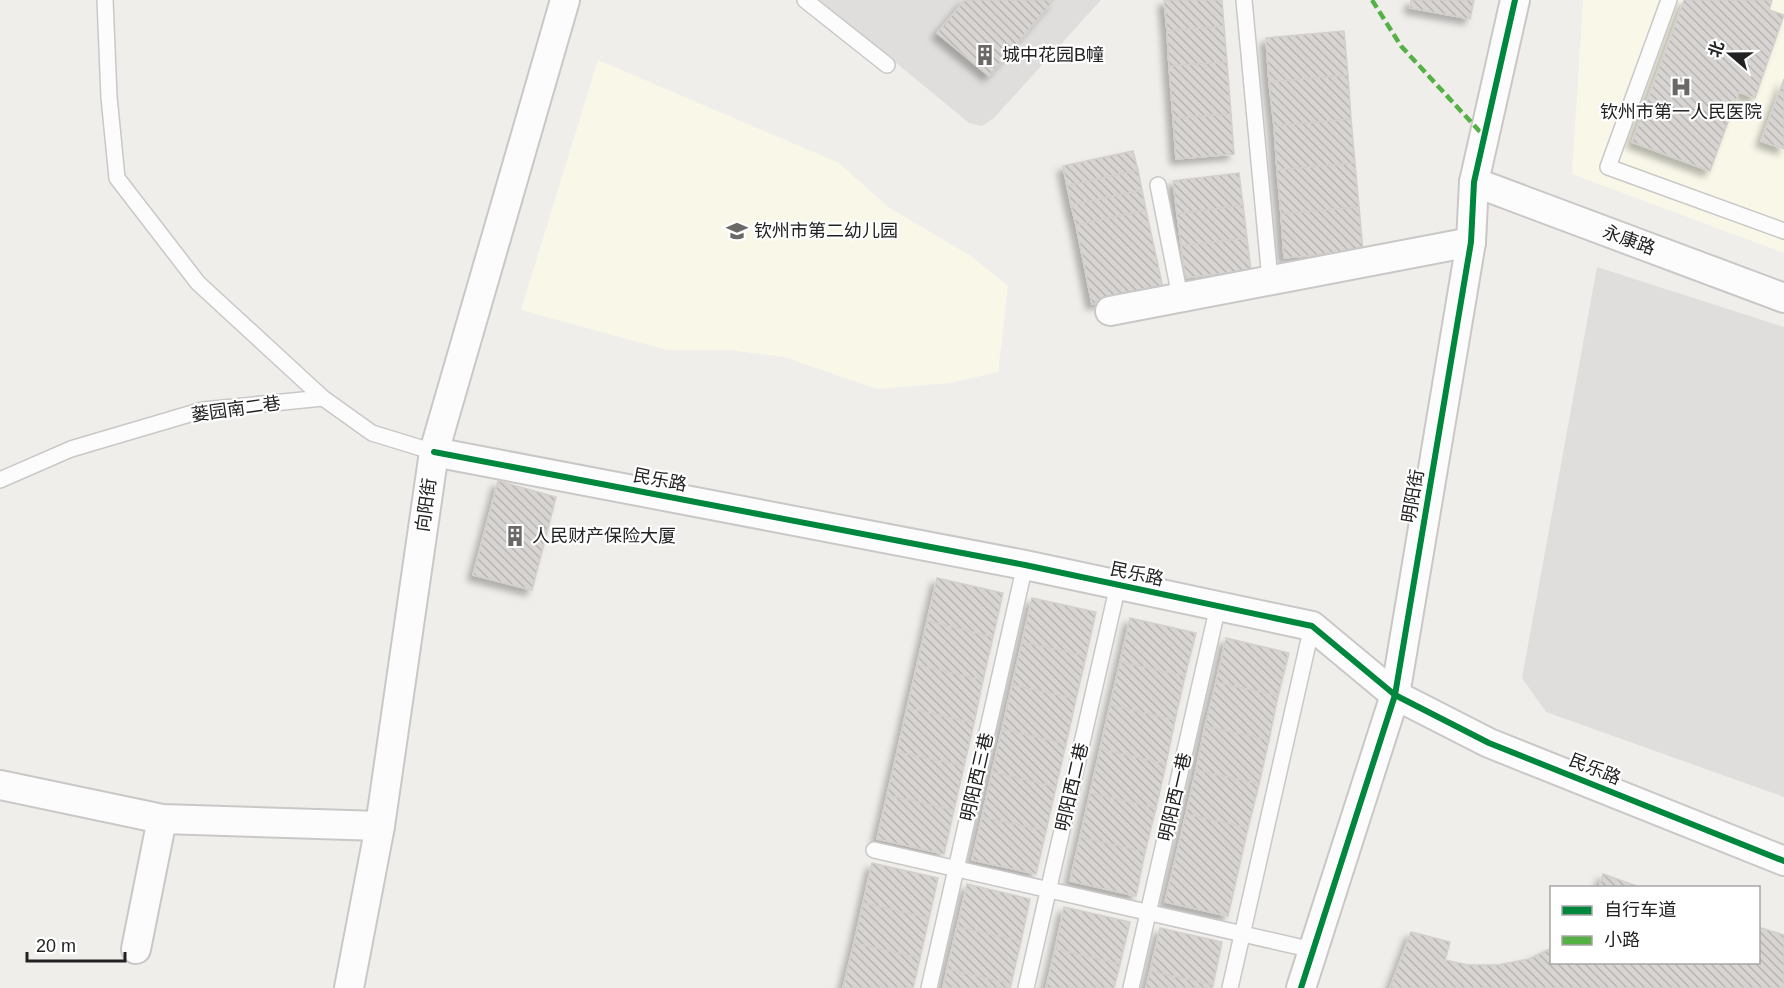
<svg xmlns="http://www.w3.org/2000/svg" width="1784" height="988" font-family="Arial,'Noto Sans SC',sans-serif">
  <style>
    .residential { fill: #dfdedc }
    .education { fill: #f8f7e8 }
    .building { fill: url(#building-back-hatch); stroke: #d3d0cc; stroke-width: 1.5; filter: url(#shadow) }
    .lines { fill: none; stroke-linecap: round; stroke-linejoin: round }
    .lane-casing { stroke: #c9c8c7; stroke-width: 18 }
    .street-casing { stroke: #c9c8c7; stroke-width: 32 }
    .lane { stroke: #fdfcfc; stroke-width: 15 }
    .street { stroke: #fdfcfc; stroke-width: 28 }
    .quiet { stroke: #55b145; stroke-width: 4.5; stroke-dasharray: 9 4.5; stroke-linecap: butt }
    .cycleway-casing { stroke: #fff; stroke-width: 10 }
    .cycleway { stroke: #00873e; stroke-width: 6 }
    .labels { text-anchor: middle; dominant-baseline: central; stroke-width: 4.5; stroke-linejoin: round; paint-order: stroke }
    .poi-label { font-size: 18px; fill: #222; stroke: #fff; text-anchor: start }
    .street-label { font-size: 18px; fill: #222; stroke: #fff }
  </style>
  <defs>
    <pattern id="building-back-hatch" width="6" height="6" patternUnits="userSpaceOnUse" patternTransform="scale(1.5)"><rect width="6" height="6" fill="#d7d4d2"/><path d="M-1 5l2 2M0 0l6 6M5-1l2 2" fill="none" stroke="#b8b6b4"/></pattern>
    <filter id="shadow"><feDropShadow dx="-5.5" dy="5.5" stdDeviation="3" flood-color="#0004"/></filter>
  </defs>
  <rect width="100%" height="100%" fill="#f0eeeb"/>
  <g class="residential">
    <polygon points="820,0 1101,0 994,118 982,126 969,123"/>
    <polygon points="1597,267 1784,327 1784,797 1546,712 1522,678"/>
  </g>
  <g class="education">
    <polygon points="1583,0 1784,0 1784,253 1572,174"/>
    <polygon points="598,60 839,163 888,207 971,256 1008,286 998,372 950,383 877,389 784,357 729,350 667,350 521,310"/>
  </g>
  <g class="building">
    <polygon points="965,0 1054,0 989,76 937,33"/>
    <polygon points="1164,0 1222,0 1224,26 1167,31"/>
    <polygon points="1411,0 1474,0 1470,19 1410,8"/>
    <polygon points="1684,0 1772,0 1769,10 1784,15 1755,98 1739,92 1710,171 1632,142"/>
    <polygon points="1224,26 1227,62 1169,66 1167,31"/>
    <polygon points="1344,31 1348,75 1269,82 1266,38"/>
    <polygon points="1227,62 1231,114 1173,118 1169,66"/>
    <polygon points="1348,75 1351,119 1274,126 1269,82"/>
    <polygon points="1784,79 1784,149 1761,141"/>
    <polygon points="1231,114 1234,154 1176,159 1173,118"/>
    <polygon points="1351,119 1355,163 1277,170 1274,126"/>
    <polygon points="1133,151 1138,170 1067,186 1063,166"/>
    <polygon points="1355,163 1359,207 1281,214 1277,170"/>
    <polygon points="1138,170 1142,190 1071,205 1067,186"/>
    <polygon points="1239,173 1243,205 1177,214 1173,181"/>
    <polygon points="1142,190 1146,210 1076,225 1071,205"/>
    <polygon points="1243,205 1247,238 1181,246 1177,214"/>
    <polygon points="1359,207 1363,251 1284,258 1281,214"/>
    <polygon points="1146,210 1163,288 1092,304 1076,225"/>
    <polygon points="1247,238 1251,270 1185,278 1181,246"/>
    <polygon points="498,481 556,497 532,590 473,575"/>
    <polygon points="937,578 1003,593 993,637 927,621"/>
    <polygon points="1032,598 1096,612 1086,656 1022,642"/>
    <polygon points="1130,618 1196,633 1185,676 1120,662"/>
    <polygon points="927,621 993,637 983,680 917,665"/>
    <polygon points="1226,638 1289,653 1278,696 1216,682"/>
    <polygon points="1022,642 1086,656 1076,699 1012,685"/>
    <polygon points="1120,662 1185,676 1175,720 1110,705"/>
    <polygon points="917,665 983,680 974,723 907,708"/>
    <polygon points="1216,682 1278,696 1269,740 1205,726"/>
    <polygon points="1012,685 1076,699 1066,744 1002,729"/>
    <polygon points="1110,705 1175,720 1166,764 1100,749"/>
    <polygon points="907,708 974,723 964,766 897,752"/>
    <polygon points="1205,726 1269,740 1259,784 1196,770"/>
    <polygon points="1002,729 1066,744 1056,787 992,772"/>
    <polygon points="1100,749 1166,764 1156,808 1090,793"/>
    <polygon points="897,752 964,766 954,810 887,795"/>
    <polygon points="1196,770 1259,784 1248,828 1186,814"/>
    <polygon points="992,772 1056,787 1046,831 982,817"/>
    <polygon points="1090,793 1156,808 1145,852 1080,837"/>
    <polygon points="887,795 954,810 944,854 877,839"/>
    <polygon points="1186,814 1248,828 1228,916 1165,902"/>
    <polygon points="982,817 1046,831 1036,874 972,860"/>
    <polygon points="1080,837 1145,852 1136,896 1070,881"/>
    <polygon points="872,863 938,878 929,918 863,903"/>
    <polygon points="1603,874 1642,888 1599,888"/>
    <polygon points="967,884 1030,899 1021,941 957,927"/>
    <polygon points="863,903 929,918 920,958 854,943"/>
    <polygon points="1064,907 1130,922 1120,964 1055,949"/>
    <polygon points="957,927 1021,941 1011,984 947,969"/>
    <polygon points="1758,927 1784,935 1784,988 1390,988 1411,932 1450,942 1445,960 1468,965 1498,965 1529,959 1552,948 1552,962 1758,962"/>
    <polygon points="1160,928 1222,942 1213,985 1150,971"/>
    <polygon points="854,943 920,958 913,988 843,988"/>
    <polygon points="1055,949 1120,964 1114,988 1046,988"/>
    <polygon points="947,969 1011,984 1010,988 943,988"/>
    <polygon points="1150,971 1213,985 1212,988 1146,988"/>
  </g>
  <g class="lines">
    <defs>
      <g id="lane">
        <polyline points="105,0 109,97 117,178 198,283 323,398 372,433 434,452"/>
        <polyline points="805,0 887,65"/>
        <polyline points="1244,0 1270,280"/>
        <polyline points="1669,0 1608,167 1784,231"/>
        <polyline points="1158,185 1180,297"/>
        <polyline points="0,480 71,449 203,410 323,398"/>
        <polyline points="874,850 1313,950"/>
        <polyline points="929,988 1025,565"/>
        <polyline points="1026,988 1118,585"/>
        <polyline points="1131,988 1218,606"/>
        <polyline points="1230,988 1312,626"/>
      </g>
      <g id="street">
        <polyline points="1474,182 1784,298"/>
        <polyline points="1110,311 1471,242"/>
        <polyline points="434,452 1025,565 1312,626 1395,695 1489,743 1784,861"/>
        <polyline points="0,785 162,819 380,826"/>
        <polyline points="136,949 162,819"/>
        <polyline points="349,988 380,826 434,452 565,0"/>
        <polyline points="1301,988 1395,695 1471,242 1474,182 1515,0"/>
      </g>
    </defs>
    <use href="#lane" class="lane-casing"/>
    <use href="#street" class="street-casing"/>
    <use href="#lane" class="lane"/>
    <use href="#street" class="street"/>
    <polyline class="quiet" points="1372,0 1401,46 1483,135"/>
    <defs>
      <g id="cycleway">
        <polyline points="434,452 1025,565 1312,626 1395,695 1489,743 1784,861"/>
        <polyline points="1301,988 1395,695 1471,242 1474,182 1515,0"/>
      </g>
    </defs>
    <use href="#cycleway" class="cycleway-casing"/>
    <use href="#cycleway" class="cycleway"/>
  </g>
  <defs>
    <symbol id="building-bare" viewBox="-9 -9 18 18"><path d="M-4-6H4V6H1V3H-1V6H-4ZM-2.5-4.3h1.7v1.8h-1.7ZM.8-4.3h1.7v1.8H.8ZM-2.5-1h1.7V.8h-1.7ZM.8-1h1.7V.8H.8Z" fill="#6a6968" stroke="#fff" stroke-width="2.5" paint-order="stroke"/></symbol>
    <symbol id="hospital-bare" viewBox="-9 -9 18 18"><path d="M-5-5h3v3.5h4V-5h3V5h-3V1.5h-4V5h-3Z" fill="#6a6968" stroke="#fff" stroke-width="2.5" paint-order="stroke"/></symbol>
    <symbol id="school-bare" viewBox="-9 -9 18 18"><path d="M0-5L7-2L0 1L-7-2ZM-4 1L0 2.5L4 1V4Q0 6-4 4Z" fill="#6a6968" stroke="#fff" stroke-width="2.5" paint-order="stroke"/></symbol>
  </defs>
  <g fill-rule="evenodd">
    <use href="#building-bare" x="970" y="40" width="30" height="30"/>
    <use href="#hospital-bare" x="1666" y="72" width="30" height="30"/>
    <use href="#school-bare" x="722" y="216" width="30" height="30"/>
    <use href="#building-bare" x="500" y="521" width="30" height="30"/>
  </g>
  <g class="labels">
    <g class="poi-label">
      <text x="1002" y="55">城中花园B幢</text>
      <text x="1681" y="112" text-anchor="middle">钦州市第一人民医院</text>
      <text x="754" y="231">钦州市第二幼儿园</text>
      <text x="532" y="536">人民财产保险大厦</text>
    </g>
    <g class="street-label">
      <text transform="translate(1629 240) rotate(20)">永康路</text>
      <text transform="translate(236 409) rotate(-8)">蒌园南二巷</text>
      <text transform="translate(660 480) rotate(11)">民乐路</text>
      <text transform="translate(1413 496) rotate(-80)">明阳街</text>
      <text transform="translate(426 505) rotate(-82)">向阳街</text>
      <text transform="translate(1137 574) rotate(12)">民乐路</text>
      <text transform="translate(1595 769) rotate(22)">民乐路</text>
      <text transform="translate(977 777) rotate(-77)">明阳西三巷</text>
      <text transform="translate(1072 787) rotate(-77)">明阳西二巷</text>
      <text transform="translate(1175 797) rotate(-77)">明阳西一巷</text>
    </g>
  </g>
  <rect x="1550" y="886" width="210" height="78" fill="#ffffff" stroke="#a7a7a7" stroke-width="1.5"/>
  <rect x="1562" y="906" width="30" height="9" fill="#00873e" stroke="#a7a7a7" stroke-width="1.5"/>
  <text x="1604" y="916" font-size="18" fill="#222222">自行车道</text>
  <rect x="1562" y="936" width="30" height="9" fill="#55b145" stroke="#a7a7a7" stroke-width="1.5"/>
  <text x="1604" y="946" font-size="18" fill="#222222">小路</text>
  <g transform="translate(1730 54) rotate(290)" stroke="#ffffff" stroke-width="4.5" paint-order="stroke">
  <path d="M0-4.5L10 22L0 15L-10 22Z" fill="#222222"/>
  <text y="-9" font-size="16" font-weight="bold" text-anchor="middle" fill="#222222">北</text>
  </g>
  <path d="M27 952v9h98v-9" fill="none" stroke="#222222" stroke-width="3"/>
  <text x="36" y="952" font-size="18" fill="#222222" stroke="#ffffff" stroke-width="4.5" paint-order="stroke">20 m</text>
</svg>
